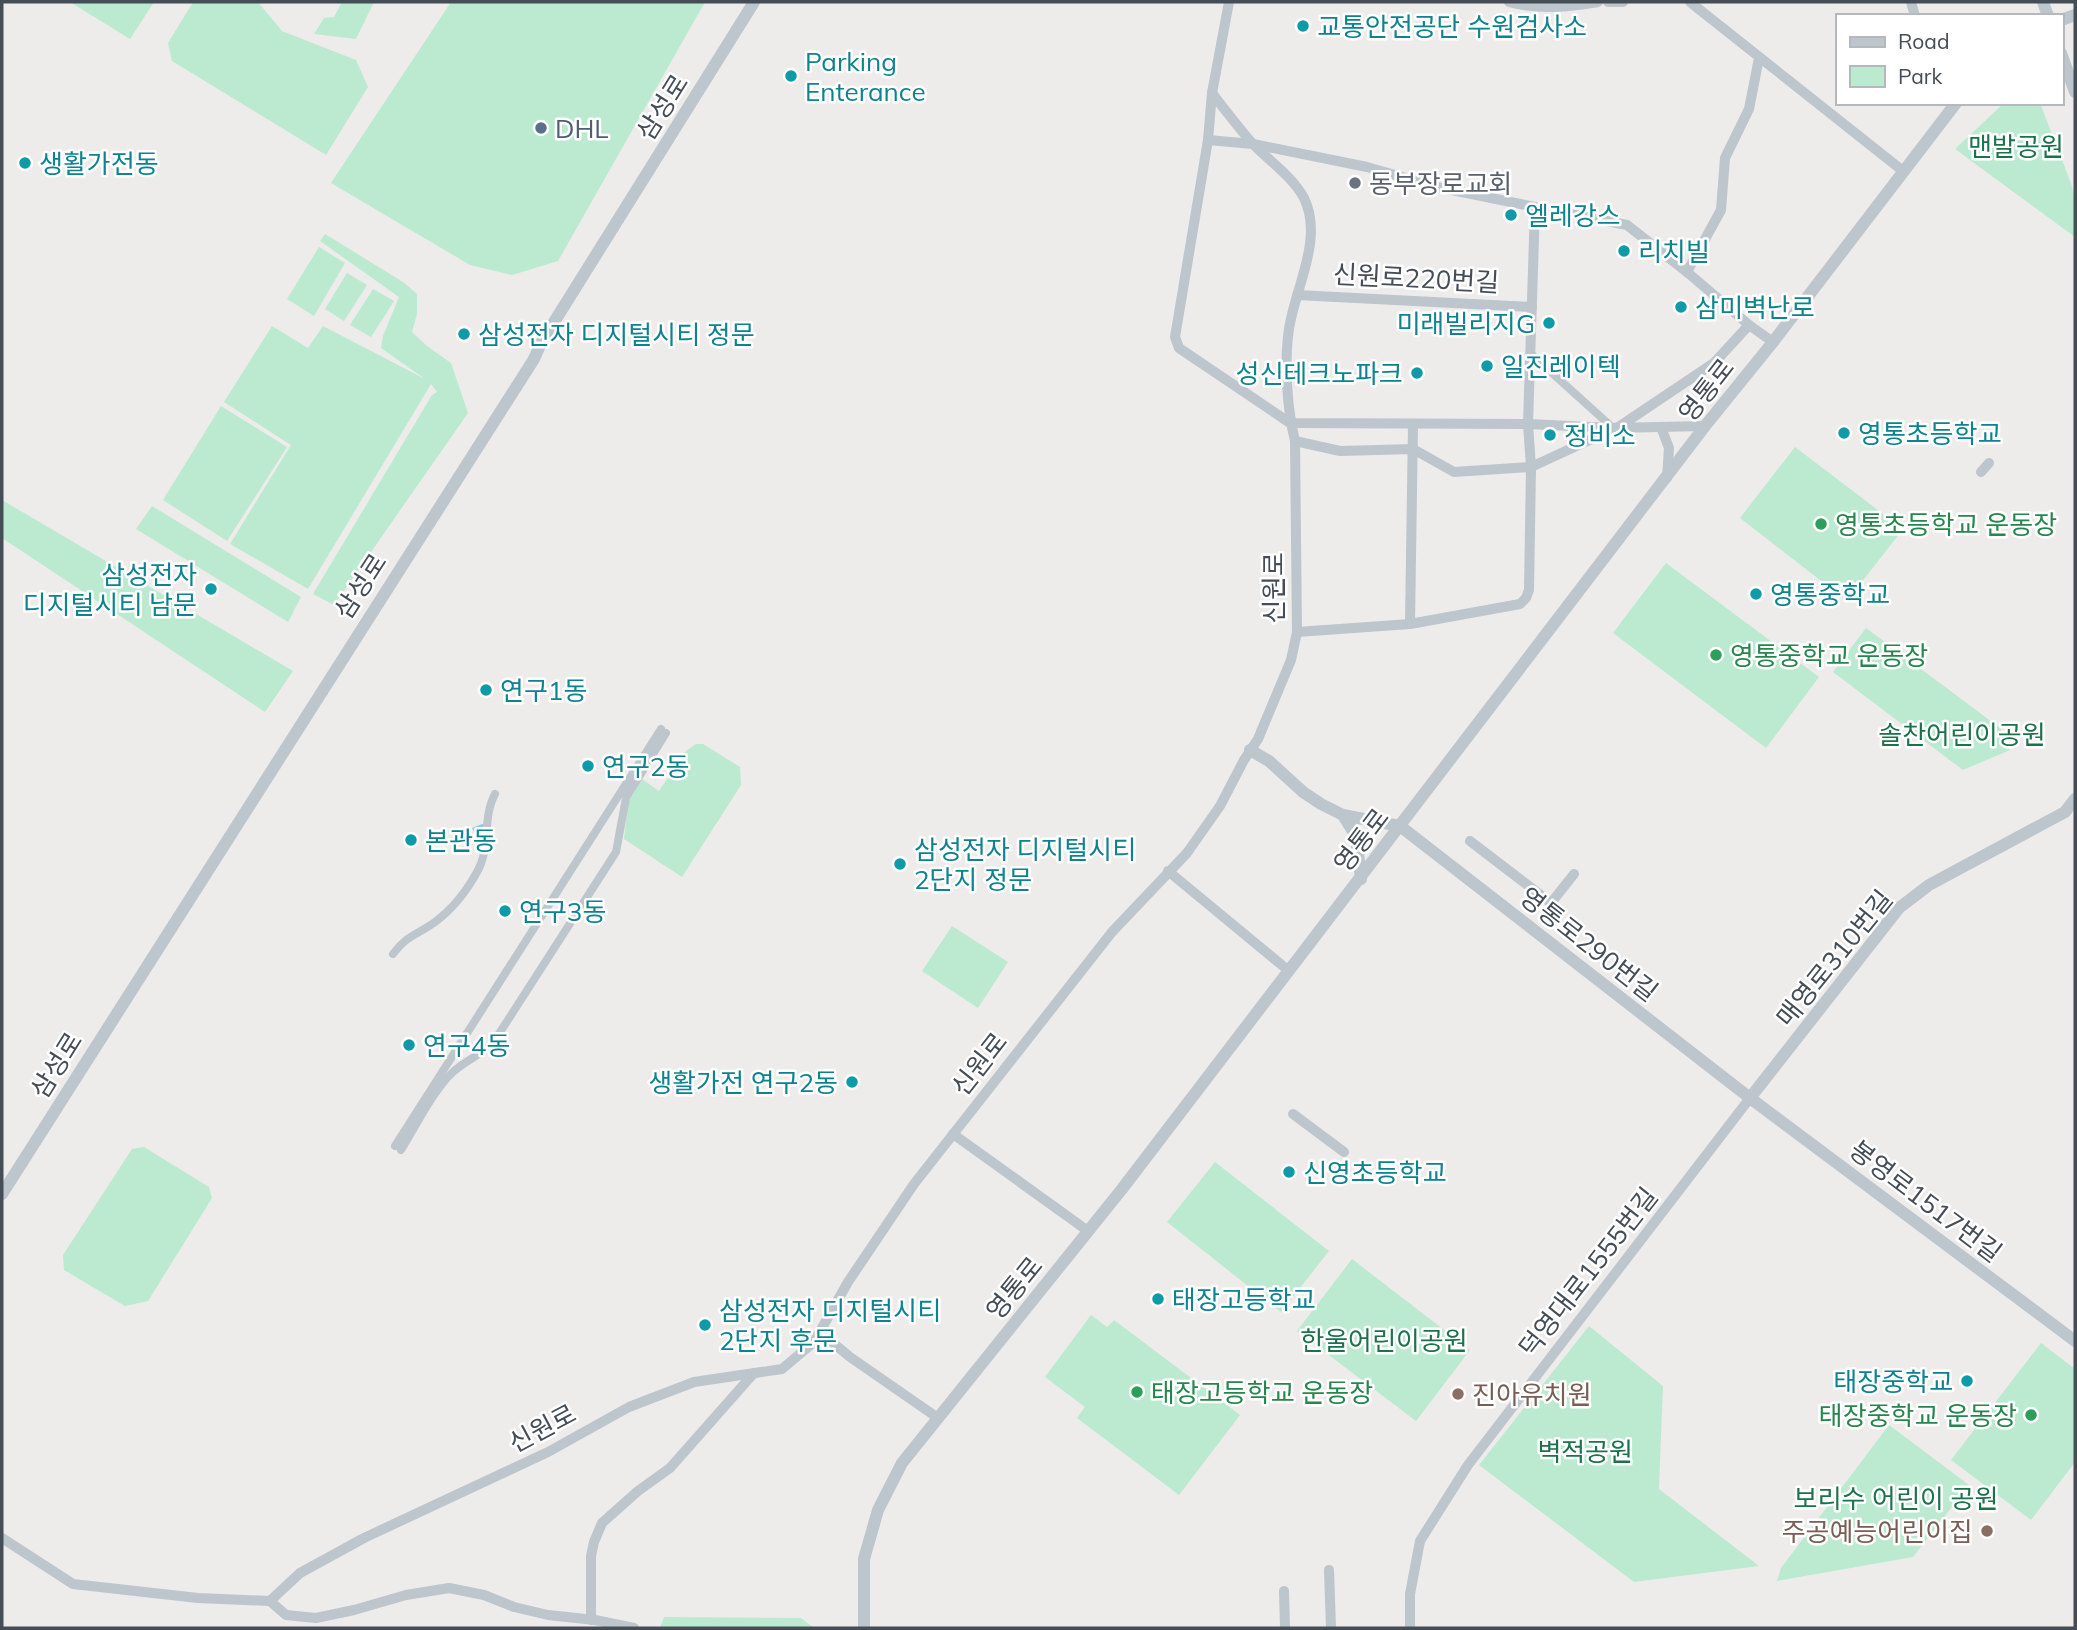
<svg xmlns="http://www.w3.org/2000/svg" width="2077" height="1630" font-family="Mulish,'Noto Sans KR',sans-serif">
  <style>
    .green { fill: #bbead0 }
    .water { fill: #8bcee5 }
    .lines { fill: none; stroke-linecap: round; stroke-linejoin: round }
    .pedestrian { stroke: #bdc5cd; stroke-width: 8 }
    .minor { stroke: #bdc5cd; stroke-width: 10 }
    .tertiary { stroke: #bdc5cd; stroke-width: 12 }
    .culture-dot { fill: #0f9aa8; stroke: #fff; stroke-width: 2.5 }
    .service-dot { fill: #5c6f8a; stroke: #fff; stroke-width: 2.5 }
    .worship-dot { fill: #6b7280; stroke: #fff; stroke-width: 2.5 }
    .leisure-dot { fill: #2e9e5b; stroke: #fff; stroke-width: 2.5 }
    .education-dot { fill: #8d6e63; stroke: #fff; stroke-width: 2.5 }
    .labels { text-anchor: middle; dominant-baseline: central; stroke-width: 5; stroke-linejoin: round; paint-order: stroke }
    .culture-label { font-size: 26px; fill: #0d838f; stroke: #fff; text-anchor: start }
    .street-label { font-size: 26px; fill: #454e57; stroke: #fff }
    .service-label { font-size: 26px; fill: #4e5e75; stroke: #fff; text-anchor: start }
    .park-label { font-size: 26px; fill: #1c724b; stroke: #fff }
    .worship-label { font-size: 26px; fill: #5b616d; stroke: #fff; text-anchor: start }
    .leisure-label { font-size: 26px; fill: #27864d; stroke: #fff; text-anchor: start }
    .education-label { font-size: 26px; fill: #785e54; stroke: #fff; text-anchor: start }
  </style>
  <rect width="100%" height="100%" fill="#eeebeb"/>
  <g class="green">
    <polygon points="70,2 154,2 130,39"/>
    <polygon points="193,2 258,2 282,31 356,60 368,87 326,155 172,61 168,43"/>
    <polygon points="342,2 374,2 356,39 314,34 324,18 334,17"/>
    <polygon points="451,2 705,2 558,261 512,275 470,265 331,183"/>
    <polygon points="2004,103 2040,103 2072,186 2075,204 2075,237 1955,149"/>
    <polygon points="325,234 403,282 417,294 417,314 412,332 427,346 451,363 468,413 334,605 313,594 432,395 437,392 431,384 308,589 230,544 291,445 224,402 272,326 308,348 323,326 425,379 381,348 383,336 399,297 320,241"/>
    <polygon points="319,247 345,263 314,316 287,299"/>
    <polygon points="347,273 367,285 344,321 325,309"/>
    <polygon points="373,289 394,301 371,337 350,325"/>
    <polygon points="221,406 287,447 227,541 163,500"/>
    <polygon points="1795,447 1903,529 1847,601 1740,518"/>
    <polygon points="2,500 293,671 265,712 2,538"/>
    <polygon points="152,506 301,597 288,622 136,529"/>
    <polygon points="1666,563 1819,677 1766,748 1613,633"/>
    <polygon points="1866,628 2000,728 2010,750 1963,770 1833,672"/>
    <polygon points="696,744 703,744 740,767 741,785 682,877 624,839 628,803 642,779 659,791 686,751"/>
    <polygon points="952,926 1008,962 978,1008 922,971"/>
    <polygon points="144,1147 209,1187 212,1198 148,1301 125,1306 64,1270 63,1255 132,1149"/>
    <polygon points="1215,1162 1329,1251 1281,1312 1167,1222"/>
    <polygon points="1352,1259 1470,1350 1416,1421 1297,1331"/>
    <polygon points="1091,1315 1107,1327 1114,1320 1240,1415 1179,1495 1077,1418 1085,1407 1045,1377"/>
    <polygon points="1589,1326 1663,1386 1659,1489 1759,1566 1634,1582 1479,1465"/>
    <polygon points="2041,1343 2075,1369 2075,1462 2031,1520 1951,1460"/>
    <polygon points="1889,1425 1969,1485 1913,1557 1777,1581 1781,1568"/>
    <polygon points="664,1617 801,1618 814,1628 660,1628"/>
  </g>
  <polygon class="water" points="482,824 485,825 482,849 479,850 470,839 475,833 472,828"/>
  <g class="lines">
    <g class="pedestrian">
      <polyline points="1530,353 1613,428"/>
      <path d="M 393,954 C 407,935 417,935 435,922 C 454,908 466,892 477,872 C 491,848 482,818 495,794"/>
      <polyline points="395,1146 661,729"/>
      <path d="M 401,1150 C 414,1129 435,1088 452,1073 C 465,1060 483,1055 495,1040 L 616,852 L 626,798 L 666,733"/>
    </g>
    <g class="minor">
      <path d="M 1509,2 C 1537,10 1570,7 1598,2"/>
      <polyline points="1608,2 1623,2"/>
      <polyline points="1690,2 1903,171"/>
      <polyline points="1911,2 1915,16"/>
      <polyline points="1212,93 1208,140 1175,337 1179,348 1290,423 1528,424 1613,428 1705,426"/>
      <polyline points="1208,140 1253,144 1367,167 1437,187 1535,207"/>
      <polyline points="1687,272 1721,210 1725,158 1749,109 1759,58"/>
      <polyline points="1297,295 1532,307"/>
      <polyline points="1661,427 1669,448 1667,478"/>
      <polyline points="1295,441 1340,451 1413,449 1454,472 1531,467 1620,426 1714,363 1749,325"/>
      <polyline points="1981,472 1989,463"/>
      <polyline points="1410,624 1413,424"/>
      <polyline points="1297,632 1410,624 1520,604 1526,598 1529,590 1531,467 1528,424 1535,207 1627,225 1687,272 1749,325 1773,342"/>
      <polyline points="1470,841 1551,903 1574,874"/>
      <polyline points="1168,871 1289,971"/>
      <polyline points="1293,1114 1344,1152"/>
      <polyline points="953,1134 1088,1231"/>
      <polyline points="820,1332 850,1357 938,1418"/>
      <path d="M 2,1538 L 73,1584 L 198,1598 L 270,1601 L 300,1573 L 364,1538 L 548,1452 L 629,1407 L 694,1382 L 782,1369 L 814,1342 L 848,1282 L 914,1184 L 1112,932 L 1187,853 L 1220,806 L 1244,760 L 1258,739 L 1268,715 L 1291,660 L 1297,632 L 1295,441 C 1287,409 1284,362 1289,329 C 1295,288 1324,239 1304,198 C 1292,176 1269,161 1252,143 C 1238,127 1225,110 1212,93 L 1229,2"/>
      <polyline points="1329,1570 1331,1628"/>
      <polyline points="1284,1591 1285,1628"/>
      <polyline points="270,1601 286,1615 316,1618 354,1610 406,1595 449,1588 484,1595 514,1607 548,1615 595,1620 634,1628"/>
      <polyline points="591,1620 591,1556 594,1542 602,1523 638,1491 670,1468 754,1373"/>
      <polyline points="1410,1628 1410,1594 1420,1541 1468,1465 1750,1098"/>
    </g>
    <g class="tertiary">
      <polyline points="2043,2 2048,16"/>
      <polyline points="2061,20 2075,15"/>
      <polyline points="2061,53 2075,92"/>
      <polyline points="1250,750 1269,761 1303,792 1321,804 1343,815 1400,826 1750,1098 2075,1341"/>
      <polyline points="1343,815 1356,836 1361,879"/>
      <polyline points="1750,1098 1899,908 1929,885 2065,812 2075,799"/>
      <polyline points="2,1194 534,359 541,343 754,2"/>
      <polyline points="864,1628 864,1559 878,1510 902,1463 1122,1189 1705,426 1773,342 1956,103"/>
    </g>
  </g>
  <g class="culture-dot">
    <circle cx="1303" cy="26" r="7"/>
    <circle cx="791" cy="76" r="7"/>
    <circle cx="25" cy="163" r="7"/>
    <circle cx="1511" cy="215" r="7"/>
    <circle cx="1624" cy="251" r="7"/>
    <circle cx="1681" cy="307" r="7"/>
    <circle cx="1549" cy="323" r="7"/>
    <circle cx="464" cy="334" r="7"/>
    <circle cx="1487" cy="366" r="7"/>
    <circle cx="1417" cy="373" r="7"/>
    <circle cx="1844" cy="433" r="7"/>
    <circle cx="1550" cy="435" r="7"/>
    <circle cx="211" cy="589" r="7"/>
    <circle cx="1756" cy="594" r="7"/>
    <circle cx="486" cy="690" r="7"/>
    <circle cx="588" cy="766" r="7"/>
    <circle cx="411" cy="840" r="7"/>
    <circle cx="900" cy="864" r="7"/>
    <circle cx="505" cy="911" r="7"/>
    <circle cx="409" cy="1045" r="7"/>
    <circle cx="852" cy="1082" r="7"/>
    <circle cx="1289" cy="1172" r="7"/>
    <circle cx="1158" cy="1299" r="7"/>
    <circle cx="705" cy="1325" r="7"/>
    <circle cx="1967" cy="1381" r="7"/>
  </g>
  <circle class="service-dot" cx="541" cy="128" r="7"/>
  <circle class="worship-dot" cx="1355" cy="183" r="7"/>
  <g class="leisure-dot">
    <circle cx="1821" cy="524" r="7"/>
    <circle cx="1716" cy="655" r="7"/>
    <circle cx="1137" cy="1392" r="7"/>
    <circle cx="2031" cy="1415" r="7"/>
  </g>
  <g class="education-dot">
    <circle cx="1458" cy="1394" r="7"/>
    <circle cx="1987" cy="1531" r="7"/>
  </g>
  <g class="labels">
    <g class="culture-label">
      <text x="1317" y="26">교통안전공단 수원검사소</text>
      <text x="805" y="61">Parking<tspan x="805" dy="30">Enterance</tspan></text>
      <text x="39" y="163">생활가전동</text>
      <text x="1525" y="215">엘레강스</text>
      <text x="1638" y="251">리치빌</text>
      <text x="1695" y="307">삼미벽난로</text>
      <text x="1535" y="323" text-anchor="end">미래빌리지G</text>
      <text x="478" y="334">삼성전자 디지털시티 정문</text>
      <text x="1501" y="366">일진레이텍</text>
      <text x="1403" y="373" text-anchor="end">성신테크노파크</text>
      <text x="1858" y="433">영통초등학교</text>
      <text x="1564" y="435">정비소</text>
      <text x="197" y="574" text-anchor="end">삼성전자<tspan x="197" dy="30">디지털시티 남문</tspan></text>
      <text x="1770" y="594">영통중학교</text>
      <text x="500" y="690">연구1동</text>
      <text x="602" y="766">연구2동</text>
      <text x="425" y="840">본관동</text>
      <text x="914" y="849">삼성전자 디지털시티<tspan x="914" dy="30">2단지 정문</tspan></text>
      <text x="519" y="911">연구3동</text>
      <text x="423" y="1045">연구4동</text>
      <text x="838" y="1082" text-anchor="end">생활가전 연구2동</text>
      <text x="1303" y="1172">신영초등학교</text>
      <text x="1172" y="1299">태장고등학교</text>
      <text x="719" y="1310">삼성전자 디지털시티<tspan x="719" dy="30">2단지 후문</tspan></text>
      <text x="1953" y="1381" text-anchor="end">태장중학교</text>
    </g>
    <g class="street-label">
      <text transform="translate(662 107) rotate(-58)">삼성로</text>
      <text transform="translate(1416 278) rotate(3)">신원로220번길</text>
      <text transform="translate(1706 390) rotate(-52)">영통로</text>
      <text transform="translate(360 586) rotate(-57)">삼성로</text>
      <text transform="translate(1273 588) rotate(-90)">신원로</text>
      <text transform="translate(1361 840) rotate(-53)">영통로</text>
      <text transform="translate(1589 944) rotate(38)">영통로290번길</text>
      <text transform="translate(1834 958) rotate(-51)">매영로310번길</text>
      <text transform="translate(979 1064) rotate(-52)">신원로</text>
      <text transform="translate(56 1065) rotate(-58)">삼성로</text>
      <text transform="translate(1926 1201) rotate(37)">봉영로1517번길</text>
      <text transform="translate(1588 1272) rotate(-52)">덕영대로1555번길</text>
      <text transform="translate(1014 1288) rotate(-51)">영통로</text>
      <text transform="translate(542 1428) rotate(-28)">신원로</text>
    </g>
    <g class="service-label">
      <text x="555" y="128">DHL</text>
    </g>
    <g class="park-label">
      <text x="2016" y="146">맨발공원</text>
      <text x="1962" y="734">솔찬어린이공원</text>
      <text x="1384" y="1340">한울어린이공원</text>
      <text x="1585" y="1451">벽적공원</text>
      <text x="1896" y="1498">보리수 어린이 공원</text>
    </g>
    <g class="worship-label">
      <text x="1369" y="183">동부장로교회</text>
    </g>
    <g class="leisure-label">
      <text x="1835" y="524">영통초등학교 운동장</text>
      <text x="1730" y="655">영통중학교 운동장</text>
      <text x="1151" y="1392">태장고등학교 운동장</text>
      <text x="2017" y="1415" text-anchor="end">태장중학교 운동장</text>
    </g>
    <g class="education-label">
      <text x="1472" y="1394">진아유치원</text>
      <text x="1973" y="1531" text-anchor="end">주공예능어린이집</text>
    </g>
  </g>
  <rect width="2077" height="1630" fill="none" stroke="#454e57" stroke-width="7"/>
  <rect x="1836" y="14" width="228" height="91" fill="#ffffff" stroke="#b5b8bc" stroke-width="2"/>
  <rect x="1850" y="37" width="35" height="10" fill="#bdc5cd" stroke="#b5b8bc" stroke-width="2"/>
  <text x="1898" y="49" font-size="21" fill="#454e57">Road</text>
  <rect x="1850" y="66" width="35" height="21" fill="#bbead0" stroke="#b5b8bc" stroke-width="2"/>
  <text x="1898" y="84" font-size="21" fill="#454e57">Park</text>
</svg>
